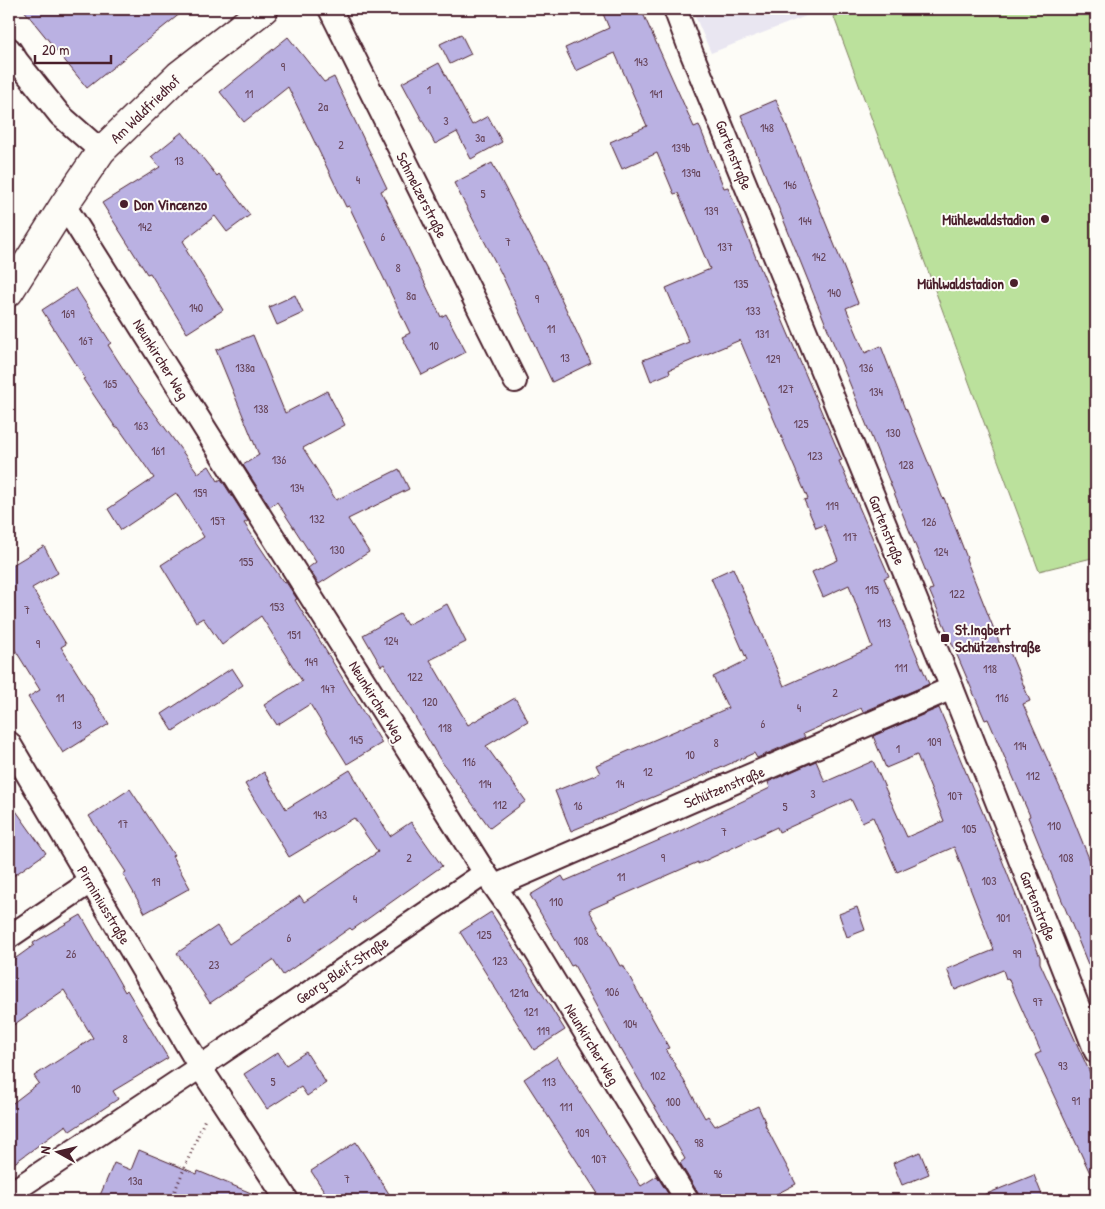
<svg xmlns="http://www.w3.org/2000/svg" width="1105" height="1209" font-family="'Patrick Hand',sans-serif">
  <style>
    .built { fill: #e9e6f1 }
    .green { fill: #bbe19c; stroke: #828064 }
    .building { fill: #bab1e2; stroke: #4a1f2b }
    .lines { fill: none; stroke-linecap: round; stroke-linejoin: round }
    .minor-casing { stroke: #4a1f2b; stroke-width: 26 }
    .tertiary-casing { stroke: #4a1f2b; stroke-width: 31 }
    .path { stroke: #4a1f2b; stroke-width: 3; stroke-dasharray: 1 4; stroke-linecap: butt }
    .minor { stroke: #fdfcf7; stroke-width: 22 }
    .tertiary { stroke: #fdfcf7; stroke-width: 28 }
    .poi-dot { fill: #4a1f2b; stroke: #fdfcf7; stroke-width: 2 }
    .labels { text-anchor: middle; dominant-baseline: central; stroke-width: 4; stroke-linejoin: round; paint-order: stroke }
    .number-label { font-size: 12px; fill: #664459 }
    .street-label { font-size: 15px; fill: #4a1f2b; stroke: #fdfcf7 }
    .poi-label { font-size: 15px; font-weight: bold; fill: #4a1f2b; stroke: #fdfcf7; text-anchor: start }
  </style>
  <rect width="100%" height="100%" fill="#fdfcf7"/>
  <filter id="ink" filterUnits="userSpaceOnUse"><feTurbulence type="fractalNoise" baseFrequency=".02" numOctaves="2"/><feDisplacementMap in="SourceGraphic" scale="10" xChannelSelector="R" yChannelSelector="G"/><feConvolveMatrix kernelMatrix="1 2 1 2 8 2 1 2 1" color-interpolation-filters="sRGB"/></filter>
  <g filter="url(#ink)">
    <polygon class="built" points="692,9 824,9 711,53"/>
    <polygon class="green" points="831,9 1096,9 1096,557 1039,571"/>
    <g class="building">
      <polygon points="23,9 186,9 87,88"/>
      <polygon points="601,9 641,9 694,127 699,125 724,188 728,187 756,258 842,460 839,461 889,576 884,578 929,684 863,712 861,708 803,734 805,737 757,758 754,753 687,783 571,831 555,791 600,773 596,765 728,708 713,677 747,660 711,578 733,568 784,686 872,647 849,585 823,597 812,572 838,560 824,525 816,528 804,500 808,499 740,340 669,370 670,373 651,381 643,360 689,342 666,288 710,269 678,193 674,194 657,153 622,169 610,142 647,126 615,53 576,71 565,48 609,28"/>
      <polygon points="461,34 471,54 450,64 440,44"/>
      <polygon points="288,37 324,82 334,77 387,188 381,191 441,317 446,314 466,352 422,375 402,337 410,333 349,206 346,207 288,87 244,122 220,92"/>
      <polygon points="439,63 472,125 488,116 502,142 471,159 457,132 435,144 402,83"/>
      <polygon points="776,100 858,303 846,308 865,353 881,346 905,409 906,408 943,499 944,498 967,558 966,559 1001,647 1007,645 1030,701 1023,704 1068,806 1096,876 1096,984 1028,817 1030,816 988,719 985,720 929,590 933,589 741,115"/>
      <polygon points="182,132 217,176 219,174 250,215 227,232 215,216 183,241 188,249 186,250 223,310 187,333 150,273 147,274 102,203 160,167 151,157"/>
      <polygon points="492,163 547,268 591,363 552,382 501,273 454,183"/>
      <polygon points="76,288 111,343 108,345 133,384 198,473 209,466 218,481 221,479 248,521 244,523 284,583 286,582 297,599 295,600 382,743 347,764 310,704 277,725 264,705 302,681 261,616 222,645 203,618 196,622 161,565 204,537 176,493 121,530 108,509 154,478 118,427 116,428 83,379 85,378 42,310"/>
      <polygon points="295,295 303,313 277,325 269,307"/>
      <polygon points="253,335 285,413 327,391 345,425 303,448 336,500 399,469 409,489 348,519 369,552 319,584 308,568 316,562 277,502 270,507 243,465 259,455 216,350"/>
      <polygon points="44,546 58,573 32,588 66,644 61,647 109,724 63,753 28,697 40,690 9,640 9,567"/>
      <polygon points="447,604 466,642 430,660 468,725 515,698 528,721 486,746 526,801 490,828 439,758 384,664 381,666 363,635 400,614 407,625"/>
      <polygon points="232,668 243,685 173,731 162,714"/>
      <polygon points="939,708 993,837 1040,957 1040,963 1096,1086 1096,1186 1035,1055 1041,1052 1008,978 1006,979 1003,970 955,990 947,969 994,950 954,847 897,872 873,817 862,822 851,799 779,832 777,827 698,864 698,862 589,910 620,966 623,965 669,1048 666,1049 705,1118 708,1116 715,1126 758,1106 766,1124 765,1125 796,1184 765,1200 700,1200 698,1193 680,1163 685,1159 621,1049 620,1050 574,965 571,966 530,895 562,876 565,881 678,832 770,788 768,782 816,761 825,782 873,761 907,837 944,821 917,755 886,768 873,736"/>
      <polygon points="350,770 390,836 411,822 442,866 352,930 350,928 283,975 273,960 210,1003 177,953 217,926 229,944 300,896 304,902 378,852 354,818 289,857 245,784 264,772 286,809"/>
      <polygon points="130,789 174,855 172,856 190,888 145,913 123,874 126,872 89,816"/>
      <polygon points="9,801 46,853 9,879"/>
      <polygon points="857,907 865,930 847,937 839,914"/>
      <polygon points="491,912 565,1030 534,1050 460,932"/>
      <polygon points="81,915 125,992 127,990 168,1058 113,1091 118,1099 70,1131 66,1125 9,1167 9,1106 39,1083 34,1076 93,1038 64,990 9,1028 9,963 34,945 33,943"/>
      <polygon points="278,1052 286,1065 306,1052 326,1083 307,1096 301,1087 267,1109 244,1074"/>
      <polygon points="557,1057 641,1186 657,1176 672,1200 602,1200 524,1079"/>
      <polygon points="356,1142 393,1200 330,1200 311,1171"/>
      <polygon points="139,1150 197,1174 198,1171 268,1200 98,1200 114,1163 131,1170"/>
      <polygon points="920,1152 929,1174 902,1185 893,1163"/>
      <polygon points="1034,1175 1044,1200 974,1200 974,1199"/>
    </g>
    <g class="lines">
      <defs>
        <g id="minor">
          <polyline points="330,9 515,381"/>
          <polyline points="675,9 692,54 952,688 1096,1052"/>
          <polyline points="9,49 17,61 60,115 101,151"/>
          <polyline points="64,205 485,873 509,907 687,1200"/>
          <polyline points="9,743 200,1067 287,1200"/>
          <polyline points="495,886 952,688"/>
          <polyline points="9,937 90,882"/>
          <polyline points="9,1194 200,1067 485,873"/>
        </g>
        <polyline id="tertiary" points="9,292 64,205 101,151 179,75 264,9"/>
      </defs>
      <use href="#minor" class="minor-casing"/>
      <use href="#tertiary" class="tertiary-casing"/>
      <polyline class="path" points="171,1200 205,1119"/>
      <use href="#minor" class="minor"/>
      <use href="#tertiary" class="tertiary"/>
    </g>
  </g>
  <g class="poi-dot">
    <circle cx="124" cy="204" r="5"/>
    <circle cx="1045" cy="219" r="5"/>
    <circle cx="1014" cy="283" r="5"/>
    <rect x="940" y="633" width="10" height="10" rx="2.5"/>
  </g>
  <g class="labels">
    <g class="number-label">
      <text x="641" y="61">143</text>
      <text x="283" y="66">9</text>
      <text x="429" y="89">1</text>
      <text x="249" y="93">11</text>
      <text x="656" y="93">141</text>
      <text x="323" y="106">2a</text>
      <text x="446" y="120">3</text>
      <text x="767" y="127">148</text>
      <text x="480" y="137">3a</text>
      <text x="341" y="144">2</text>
      <text x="681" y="147">139b</text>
      <text x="179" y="160">13</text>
      <text x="691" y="172">139a</text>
      <text x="358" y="179">4</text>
      <text x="790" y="184">146</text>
      <text x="483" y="193">5</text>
      <text x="711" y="210">139</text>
      <text x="805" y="220">144</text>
      <text x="145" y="226">142</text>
      <text x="383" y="236">6</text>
      <text x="508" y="241">7</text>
      <text x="725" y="246">137</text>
      <text x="819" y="256">142</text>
      <text x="398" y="267">8</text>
      <text x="741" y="283">135</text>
      <text x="834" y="292">140</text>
      <text x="411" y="295">8a</text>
      <text x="537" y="298">9</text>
      <text x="196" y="307">140</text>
      <text x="753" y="310">133</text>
      <text x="68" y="313">169</text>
      <text x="551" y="328">11</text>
      <text x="762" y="333">131</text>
      <text x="86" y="340">167</text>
      <text x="434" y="345">10</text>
      <text x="565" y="357">13</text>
      <text x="773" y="358">129</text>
      <text x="245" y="367">138a</text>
      <text x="866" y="367">136</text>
      <text x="110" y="383">165</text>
      <text x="786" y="388">127</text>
      <text x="876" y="391">134</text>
      <text x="261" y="408">138</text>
      <text x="801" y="423">125</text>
      <text x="141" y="425">163</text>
      <text x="893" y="432">130</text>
      <text x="158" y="450">161</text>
      <text x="815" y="455">123</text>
      <text x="279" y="459">136</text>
      <text x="906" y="464">128</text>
      <text x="297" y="487">134</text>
      <text x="200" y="492">159</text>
      <text x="832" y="505">119</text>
      <text x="317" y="518">132</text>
      <text x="218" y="520">157</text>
      <text x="929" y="521">126</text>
      <text x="850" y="536">117</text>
      <text x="337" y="549">130</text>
      <text x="941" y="551">124</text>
      <text x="246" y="561">155</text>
      <text x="872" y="589">115</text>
      <text x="957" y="593">122</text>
      <text x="277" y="606">153</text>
      <text x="27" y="609">7</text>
      <text x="884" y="622">113</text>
      <text x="294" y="634">151</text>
      <text x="391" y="640">124</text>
      <text x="38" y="643">9</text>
      <text x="311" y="661">149</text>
      <text x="901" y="667">111</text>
      <text x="990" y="668">118</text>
      <text x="415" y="676">122</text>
      <text x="328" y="688">147</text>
      <text x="835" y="692">2</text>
      <text x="60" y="697">11</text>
      <text x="1002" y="697">116</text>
      <text x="430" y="701">120</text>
      <text x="799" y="707">4</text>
      <text x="763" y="723">6</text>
      <text x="77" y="724">13</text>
      <text x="445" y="727">118</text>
      <text x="356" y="739">145</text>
      <text x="934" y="741">109</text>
      <text x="716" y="742">8</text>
      <text x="1020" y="745">114</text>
      <text x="898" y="748">1</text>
      <text x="690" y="754">10</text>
      <text x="469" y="761">116</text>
      <text x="648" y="771">12</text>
      <text x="1033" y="775">112</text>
      <text x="485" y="783">114</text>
      <text x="620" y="783">14</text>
      <text x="813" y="793">3</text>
      <text x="955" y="795">107</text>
      <text x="500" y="804">112</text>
      <text x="578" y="805">16</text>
      <text x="785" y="806">5</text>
      <text x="320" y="814">143</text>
      <text x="123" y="823">17</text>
      <text x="1054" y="825">110</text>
      <text x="969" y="828">105</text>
      <text x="724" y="831">7</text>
      <text x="409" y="857">2</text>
      <text x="663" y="857">9</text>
      <text x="1066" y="857">108</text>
      <text x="621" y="876">11</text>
      <text x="989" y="880">103</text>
      <text x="156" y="881">19</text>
      <text x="355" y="898">4</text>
      <text x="556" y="901">110</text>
      <text x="1003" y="917">101</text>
      <text x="484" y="934">125</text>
      <text x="289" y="937">6</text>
      <text x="581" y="940">108</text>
      <text x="71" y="953">26</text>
      <text x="1017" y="953">99</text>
      <text x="500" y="960">123</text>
      <text x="214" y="964">23</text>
      <text x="612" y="991">106</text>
      <text x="519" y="992">121a</text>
      <text x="1038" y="1001">97</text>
      <text x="531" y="1011">121</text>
      <text x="630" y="1023">104</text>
      <text x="543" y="1030">119</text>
      <text x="125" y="1038">8</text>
      <text x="1063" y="1065">93</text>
      <text x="658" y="1075">102</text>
      <text x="273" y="1081">5</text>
      <text x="549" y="1081">113</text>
      <text x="76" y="1088">10</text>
      <text x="1076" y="1100">91</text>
      <text x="673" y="1101">100</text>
      <text x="566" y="1106">111</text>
      <text x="582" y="1132">109</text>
      <text x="699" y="1142">98</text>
      <text x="599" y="1158">107</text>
      <text x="718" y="1173">96</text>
      <text x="347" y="1178">7</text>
      <text x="135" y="1180">13a</text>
    </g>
    <g class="street-label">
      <text transform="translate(145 109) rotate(-44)">Am Waldfriedhof</text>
      <text transform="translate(734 155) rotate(68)">Gartenstraße</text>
      <text transform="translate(422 195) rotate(63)">Schmelzerstraße</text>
      <text transform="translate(161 359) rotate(58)">Neunkircher Weg</text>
      <text transform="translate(887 530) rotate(68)">Gartenstraße</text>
      <text transform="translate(377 701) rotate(58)">Neunkircher Weg</text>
      <text transform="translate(724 787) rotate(-23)">Schützenstraße</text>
      <text transform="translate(104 905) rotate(59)">Pirminiusstraße</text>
      <text transform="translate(1038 906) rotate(68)">Gartenstraße</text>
      <text transform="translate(342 970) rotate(-34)">Georg-Bleif-Straße</text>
      <text transform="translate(592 1044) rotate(59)">Neunkircher Weg</text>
    </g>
    <g class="poi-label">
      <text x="134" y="204">Don Vincenzo</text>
      <text x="1035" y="219" text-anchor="end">Mühlewaldstadion</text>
      <text x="1004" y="283" text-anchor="end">Mühlwaldstadion</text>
      <text x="955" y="629">St.Ingbert<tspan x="955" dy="17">Schützenstraße</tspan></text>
    </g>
  </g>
  <rect width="1105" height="1209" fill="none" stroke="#fdfcf7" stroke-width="30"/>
  <rect x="15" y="15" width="1075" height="1179" fill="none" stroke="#4a1f2b" stroke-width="2" filter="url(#ink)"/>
  <g transform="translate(58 1152) rotate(278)" stroke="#fdfcf7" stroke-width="4" paint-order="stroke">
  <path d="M0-4L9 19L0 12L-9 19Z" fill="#4a1f2b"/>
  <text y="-8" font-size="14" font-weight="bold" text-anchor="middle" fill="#4a1f2b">N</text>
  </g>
  <path d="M35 55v8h76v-8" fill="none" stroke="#4a1f2b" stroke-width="2.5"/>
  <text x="42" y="55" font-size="15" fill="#4a1f2b" stroke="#fdfcf7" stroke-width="4" paint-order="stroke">20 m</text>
</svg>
